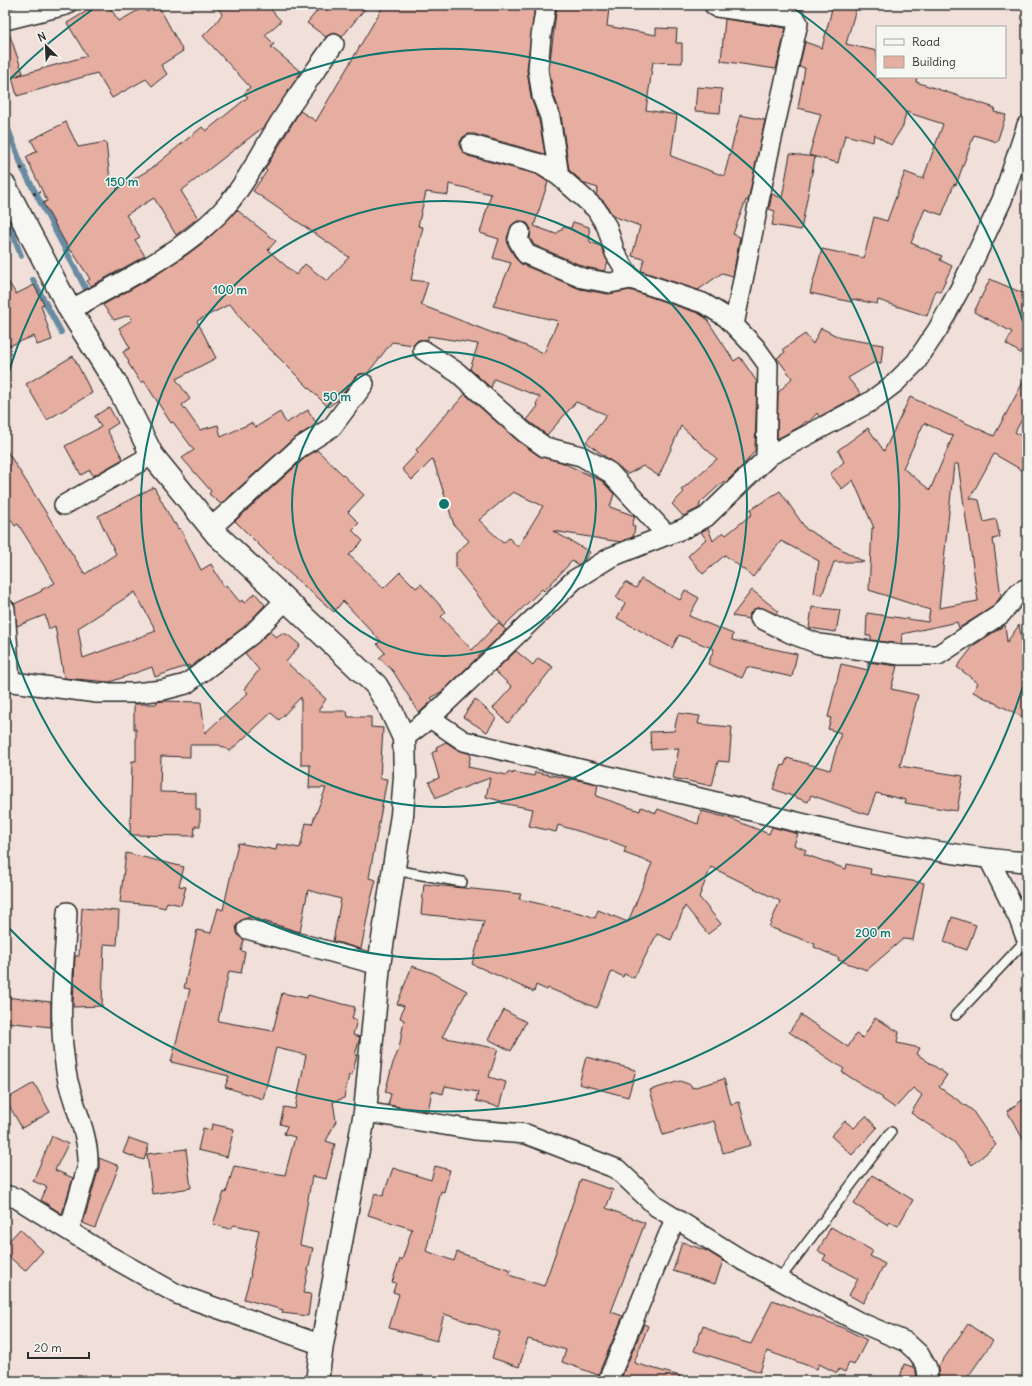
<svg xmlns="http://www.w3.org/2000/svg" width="1032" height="1386" font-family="Delius,sans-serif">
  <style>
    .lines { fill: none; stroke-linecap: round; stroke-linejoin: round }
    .stream { stroke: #698ba2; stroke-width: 6 }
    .building { fill: #e6ada1; stroke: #2b2b2b; fill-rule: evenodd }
    .service-casing { stroke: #2b2b2b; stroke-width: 12 }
    .minor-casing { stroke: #2b2b2b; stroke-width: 22 }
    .tertiary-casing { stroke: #2b2b2b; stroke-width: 25 }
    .path { stroke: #2b2b2b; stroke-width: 2.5; stroke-dasharray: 3 3; stroke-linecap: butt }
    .service { stroke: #f6f6f2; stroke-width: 9 }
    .minor { stroke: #f6f6f2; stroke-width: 19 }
    .tertiary { stroke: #f6f6f2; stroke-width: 22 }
    .ring { fill: none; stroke: #0f766e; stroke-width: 2 }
    .centre { fill: #0f766e; stroke: #f6f6f2; stroke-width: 2 }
    .ring-label { font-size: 12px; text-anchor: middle; font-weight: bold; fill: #0f766e; stroke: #f6f6f2; stroke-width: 3; stroke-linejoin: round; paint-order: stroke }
  </style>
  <rect width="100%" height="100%" fill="#f1e0da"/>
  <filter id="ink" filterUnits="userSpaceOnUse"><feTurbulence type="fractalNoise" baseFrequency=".025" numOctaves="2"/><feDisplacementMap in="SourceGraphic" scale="8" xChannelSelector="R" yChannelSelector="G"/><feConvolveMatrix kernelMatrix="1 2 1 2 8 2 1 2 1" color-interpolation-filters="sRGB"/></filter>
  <g filter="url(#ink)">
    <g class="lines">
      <g class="stream">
        <polyline points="5,121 23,169 87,291"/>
        <polyline points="5,213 21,256"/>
        <polyline points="33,280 61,332"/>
      </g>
    </g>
    <g class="building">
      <polygon points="97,5 108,5 119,21 144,7 147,12 158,5 183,51 161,65 167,74 152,86 146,79 112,98 97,73 17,96 12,77 5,79 5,31 8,30 23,73 13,77 87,56 67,23"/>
      <polygon points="216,5 267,5 281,21 265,35 274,44 271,47 301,72 266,125 181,191 198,218 176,235 154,198 126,215 140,237 135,240 145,256 91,286 87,281 90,279 72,251 70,251 43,203 47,201 26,157 37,151 31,140 66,122 78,147 106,142 110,180 114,179 117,189 152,168 202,127 206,131 248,97 244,94 250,87 203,36 215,24 222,14"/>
      <polygon points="322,5 368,5 342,37 334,33 326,37 307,23"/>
      <path d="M 384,5 L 535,5 L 527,70 L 531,98 L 539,120 L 545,154 L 474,134 L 468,134 L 463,137 L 460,142 L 460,148 L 468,156 L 536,174 L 548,182 L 534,226 L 556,234 L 564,227 L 571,228 L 573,222 L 589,227 L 590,242 L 601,246 L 608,262 L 604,271 L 585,267 L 534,245 L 530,238 L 531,229 L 528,224 L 523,221 L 517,221 L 512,225 L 507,238 L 508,245 L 516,259 L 521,264 L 580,289 L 608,294 L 630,290 L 698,313 L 706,318 L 734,361 L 740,357 L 757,382 L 755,451 L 745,463 L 725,483 L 724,481 L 700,503 L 699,508 L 683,516 L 672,504 L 684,492 L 681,490 L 717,459 L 681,426 L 659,476 L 643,466 L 628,474 L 586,442 L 607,415 L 576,402 L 547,435 L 527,420 L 538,406 L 536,404 L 540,397 L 494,379 L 491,388 L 470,369 L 478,344 L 428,336 L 428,340 L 418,340 L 413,345 L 392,342 L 367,374 L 360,374 L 355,377 L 339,399 L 328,407 L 245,324 L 230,304 L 197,321 L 216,358 L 176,379 L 190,399 L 182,405 L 200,430 L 218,425 L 221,437 L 251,423 L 256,427 L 280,412 L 286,423 L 308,410 L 317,424 L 292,440 L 221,504 L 209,494 L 211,491 L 182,458 L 194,450 L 173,422 L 171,423 L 144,381 L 141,383 L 128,363 L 129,362 L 123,352 L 130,348 L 119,328 L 132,320 L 130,315 L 114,320 L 103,305 L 153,277 L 188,254 L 209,238 L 237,210 L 276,241 L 268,250 L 296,275 L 305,264 L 327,281 L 349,257 L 253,191 L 267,171 L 265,169 L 300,111 L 316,121 ZM 449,184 L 491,194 L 480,233 L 499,239 L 493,258 L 511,263 L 493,306 L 558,321 L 544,353 L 421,305 L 428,282 L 411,280 L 423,227 L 418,226 L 426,192 L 448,195 Z"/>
      <polygon points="557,5 609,8 607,26 656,35 656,28 677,29 676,43 682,43 682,63 653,62 646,110 677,115 671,156 724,176 740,115 765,120 748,201 746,200 733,234 740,237 733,276 722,273 698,290 641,271 644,259 632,256 640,226 613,216 605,203 596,195 598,188 585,184 569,170 561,115 553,93 549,69"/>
      <polygon points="833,5 857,5 846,44 877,51 877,77 917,77 916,82 995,108 994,112 1006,115 997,142 974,135 956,185 954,184 942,215 925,209 911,243 942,256 940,260 952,266 940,292 936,290 927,316 878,300 877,304 852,299 851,302 810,293 822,249 864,258 874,217 887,221 905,172 923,179 943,124 906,112 903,126 891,145 874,134 873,142 845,135 838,163 809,155 821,114 798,108 805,68 799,67 805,42 822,48"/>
      <polygon points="725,19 786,28 776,69 721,61"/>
      <polygon points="697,87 722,89 720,113 695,111"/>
      <polygon points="790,154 815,157 801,230 772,225 775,211 769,209 772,194 782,198"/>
      <polygon points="5,276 16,294 34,285 44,304 41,305 52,340 37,345 34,336 9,346 5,337"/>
      <polygon points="990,279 1027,295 1027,357 1006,344 1012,332 974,312"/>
      <polygon points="821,328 841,338 883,345 881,363 875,362 848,378 861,394 859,395 819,417 817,413 809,422 805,422 801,426 777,439 778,393 792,378 777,358 785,352 783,349 805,334 813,344"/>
      <polygon points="73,356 92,393 47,420 26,384"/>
      <path d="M 1027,375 L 1027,410 L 1015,432 L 1027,440 L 1027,473 L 994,454 L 970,498 L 979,500 L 984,522 L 996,519 L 1000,537 L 993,539 L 1001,596 L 994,606 L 959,628 L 957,622 L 902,634 L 901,644 L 871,640 L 871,636 L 866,636 L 867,613 L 928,622 L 930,610 L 869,590 L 872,528 L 874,528 L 853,480 L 842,489 L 830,474 L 844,462 L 838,450 L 868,428 L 884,451 L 910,397 L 994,436 ZM 924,423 L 953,436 L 930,490 L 903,468 ZM 954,464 L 958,464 L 978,601 L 939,608 Z"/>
      <path d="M 465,394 L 517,440 L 539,456 L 561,462 L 602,481 L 614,494 L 610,507 L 635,516 L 632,525 L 635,527 L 633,537 L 620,542 L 553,531 L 590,552 L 584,561 L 578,565 L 572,561 L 544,591 L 542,589 L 503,627 L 456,568 L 456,553 L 469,541 L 454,525 L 433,459 L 412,480 L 402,469 L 418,452 L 416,450 L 450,409 L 451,410 ZM 513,492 L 543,506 L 518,547 L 509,538 L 503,543 L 479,520 Z"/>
      <polygon points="109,407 118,423 107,430 123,459 93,476 90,470 81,475 65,446 101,427 95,416"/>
      <path d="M 5,448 L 85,574 L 116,554 L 98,516 L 154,487 L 174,524 L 175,523 L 178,529 L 180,528 L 201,570 L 211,564 L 224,587 L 226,585 L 240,602 L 242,600 L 244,603 L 255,593 L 265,605 L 244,627 L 189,668 L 189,665 L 155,677 L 152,667 L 110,682 L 64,678 L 55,626 L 49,629 L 45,615 L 17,626 L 14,604 L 42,591 L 41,590 L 55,583 L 18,524 L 15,526 L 5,510 ZM 135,592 L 156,631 L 83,658 L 78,628 Z"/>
      <polygon points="317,450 364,495 348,512 359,523 352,530 363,541 349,555 384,588 400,572 416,588 421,584 446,612 441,617 472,650 498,623 506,630 444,690 431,698 433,700 419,713 393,671 379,658 385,653 377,644 381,641 343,601 334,612 271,557 235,521 306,457"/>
      <polygon points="780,491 806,529 864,562 834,562 822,595 814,593 819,561 781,541 753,577 725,555 703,574 688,556 706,539 701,532 708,528 713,541 723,532 726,535 752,514 750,510"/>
      <polygon points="641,579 680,600 685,590 699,598 689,616 733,634 732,640 797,654 792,677 747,667 742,678 708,664 714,649 679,635 672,648 617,618 625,603 616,598 625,582 636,588"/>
      <polygon points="752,590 778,611 776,614 759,607 750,613 749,619 732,616"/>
      <polygon points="812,607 840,610 836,632 809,628"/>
      <polygon points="1005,625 1007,642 1019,625 1024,650 1027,649 1027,719 973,692 978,683 957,667 974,645"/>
      <polygon points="270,632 276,637 282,633 288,635 300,645 286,662 326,699 318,711 347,711 348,717 371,717 371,727 383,728 380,778 387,779 369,878 376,880 370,903 361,949 333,941 341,899 308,890 300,932 250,917 244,919 239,922 236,926 239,936 244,940 241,951 245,952 241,973 229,971 218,1021 273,1031 282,993 307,998 308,995 355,1007 352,1019 357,1020 353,1035 360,1037 355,1055 357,1055 352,1075 349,1075 344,1098 333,1102 336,1121 326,1141 335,1144 326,1179 312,1176 300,1245 313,1248 303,1293 311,1294 308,1316 282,1313 283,1310 244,1299 251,1274 250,1274 259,1230 234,1225 229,1229 213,1224 224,1192 226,1193 234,1166 285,1175 295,1137 284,1134 287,1126 280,1124 284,1107 295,1109 306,1055 276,1048 263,1099 225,1087 229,1076 171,1062 190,989 184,988 197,930 211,933 218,908 223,910 238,843 276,850 277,844 300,848 306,823 312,824 326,788 309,788 310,765 301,765 301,697 279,720 271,713 230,751 219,745 190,745 190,757 161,756 160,792 196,793 196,809 200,810 200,826 195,826 194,836 130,835 132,761 136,761 136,729 134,729 134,704 156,704 157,702 163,701 201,702 205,733 248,693 244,689 259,670 245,653"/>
      <polygon points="516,651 533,665 538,658 553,667 527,700 528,701 508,723 493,708 512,687 495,671"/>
      <polygon points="868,662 897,666 891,689 918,695 900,766 963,776 957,811 905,803 906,800 876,793 868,815 811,795 808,802 773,789 782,765 784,766 787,758 830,770 841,733 828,729 831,718 828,717 841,664 868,670"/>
      <polygon points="475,699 496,718 487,732 463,717"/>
      <polygon points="678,713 700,716 698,724 732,727 729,762 718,761 712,786 673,778 679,748 651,750 650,732 674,731"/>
      <polygon points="446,742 458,750 471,754 468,767 507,775 508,772 513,774 513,772 534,776 535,772 598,784 596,796 640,811 641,807 656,813 658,809 698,824 701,811 729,818 769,834 772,827 798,834 794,845 806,850 804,854 846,869 847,864 871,869 870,874 924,883 913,940 903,939 867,970 838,960 839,958 814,947 815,944 769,927 780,901 711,867 699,897 721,924 708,934 685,906 671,940 657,934 634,978 624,974 623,977 612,971 597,1008 548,988 547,990 536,985 534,992 472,964 484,921 421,914 424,884 521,894 519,899 584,914 595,918 598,910 628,922 652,863 624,853 626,847 611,841 558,825 556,832 529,826 533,809 501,803 501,801 486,797 490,778 436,798 429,782 439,778 432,753 437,750 436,747"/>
      <polygon points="126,853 184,867 179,886 186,887 181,905 167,902 165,908 152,905 120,902"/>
      <polygon points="82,908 119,911 117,945 104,944 102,1006 73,1007 75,956 79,956"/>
      <polygon points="952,917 976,925 967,950 944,942"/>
      <polygon points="412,966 433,973 467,991 442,1037 498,1049 489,1077 506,1082 499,1107 476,1101 478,1092 445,1086 443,1094 432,1091 428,1111 388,1105 391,1094 385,1092 393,1063 399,1049 404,1020 400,1018 404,1006 397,1004"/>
      <polygon points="5,997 51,1002 51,1027 5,1022"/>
      <polygon points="504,1010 526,1022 511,1051 488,1039"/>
      <polygon points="801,1015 848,1047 856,1034 863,1038 875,1018 899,1032 897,1043 920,1048 917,1054 947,1075 939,1087 972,1110 996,1145 972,1165 954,1142 911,1113 922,1095 913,1088 895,1108 882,1099 883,1098 842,1072 844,1069 789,1032"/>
      <polygon points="586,1057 636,1070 628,1097 579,1084"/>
      <polygon points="724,1079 731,1104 739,1102 751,1145 723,1153 714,1121 663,1135 650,1090 680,1081 691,1085 692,1088"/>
      <polygon points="34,1083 50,1112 22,1128 8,1104 8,1098"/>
      <polygon points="1027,1097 1027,1146 1007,1111"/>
      <polygon points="866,1116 877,1128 852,1155 831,1136 845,1121 854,1128"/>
      <polygon points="212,1124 234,1129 227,1157 198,1150 203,1128 211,1130"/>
      <polygon points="52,1136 68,1144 55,1170 73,1178 62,1214 41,1200 47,1187 33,1181"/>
      <polygon points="129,1138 149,1145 144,1160 123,1153"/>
      <polygon points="186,1149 191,1188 152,1194 147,1154"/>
      <polygon points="99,1158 119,1166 95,1228 83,1223 99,1168"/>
      <polygon points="435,1166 450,1170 444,1192 441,1191 426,1251 454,1261 457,1252 511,1270 509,1275 544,1286 581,1179 613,1190 606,1208 645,1223 611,1312 623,1316 598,1375 562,1362 566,1350 528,1339 519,1367 492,1358 500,1332 444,1314 437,1341 389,1328 399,1294 393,1292 396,1283 392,1282 400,1259 402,1260 412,1229 368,1215 375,1193 383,1196 393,1168 431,1180"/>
      <polygon points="872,1175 913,1200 898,1226 890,1222 888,1225 854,1204"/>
      <polygon points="831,1227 873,1251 870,1256 885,1264 863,1303 849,1295 858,1279 823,1260 826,1255 818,1251"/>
      <polygon points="20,1229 43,1251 25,1271 5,1253 5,1245"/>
      <polygon points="682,1242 707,1251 723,1261 715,1284 673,1271"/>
      <polygon points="773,1300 841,1327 867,1340 854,1365 849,1363 845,1372 839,1369 837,1373 819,1364 817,1369 767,1351 760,1372 694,1351 703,1325 718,1334 751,1344"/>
      <polygon points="644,1324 648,1326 634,1363 680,1376 679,1381 620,1381"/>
      <polygon points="968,1324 993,1341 965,1381 939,1381 938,1367"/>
      <polygon points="904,1364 913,1367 916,1371 917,1381 899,1381"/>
    </g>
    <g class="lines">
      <defs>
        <g id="service">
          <polyline points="394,870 462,882"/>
          <polyline points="956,1015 1027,939"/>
          <polyline points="779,1280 891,1132"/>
        </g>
        <g id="minor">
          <polyline points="546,5 541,36 538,69 542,96 550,117 559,176 596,209 607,227 615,253 631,279 703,303 726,317 755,347 768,365 766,459"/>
          <polyline points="714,5 717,7 795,18 798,23 768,156 734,325"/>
          <polyline points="5,20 66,5"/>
          <polyline points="471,145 540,164 559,176"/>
          <polyline points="520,232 518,240 526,254 582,278 610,283 631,279"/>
          <path d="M 70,310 C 121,282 176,256 218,215 C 242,191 259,156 277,127 C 294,99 315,72 334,44"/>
          <polyline points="423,350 458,373 524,432 545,447 581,456 609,472 667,535"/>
          <polyline points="64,505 152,455"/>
          <polyline points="211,528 299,448 332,427 364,384"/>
          <polyline points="5,609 10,681"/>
          <polyline points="760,618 790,633 819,644 901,655 938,655 1001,614 1019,592 1027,588"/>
          <polyline points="5,681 97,693 134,693 163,690 186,684 251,635 286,600"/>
          <path d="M 430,718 L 464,741 C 548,761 632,781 716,802 C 819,828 921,854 1027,862"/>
          <polyline points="404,738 430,718 574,580 611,557 685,528 706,517 770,455 870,402 895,383 916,362 938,329 962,285 1002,200 1027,125"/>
          <polyline points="989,859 1019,919 1027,940"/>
          <path d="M 67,912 C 65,959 58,1008 64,1055 C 65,1064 66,1076 69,1085 C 76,1111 89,1137 88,1165 L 69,1230"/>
          <polyline points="247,929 379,965"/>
          <polyline points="365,1112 474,1130 526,1134 617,1169 657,1207 742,1260 857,1321 906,1342 919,1354 927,1368 928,1381"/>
          <polyline points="5,1195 16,1198 106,1254 177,1294 322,1345"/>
          <polyline points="608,1381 675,1219"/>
        </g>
        <polyline id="tertiary" points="5,186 70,310 117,385 152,455 217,535 376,685 390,708 404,738 405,776 402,815 379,965 365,1112 322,1345 317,1381"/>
      </defs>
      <use href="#service" class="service-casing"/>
      <use href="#minor" class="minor-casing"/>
      <use href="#tertiary" class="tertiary-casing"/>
      <g class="path">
        <polyline points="20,169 26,167"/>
        <polyline points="33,194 40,192"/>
      </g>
      <use href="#service" class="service"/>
      <use href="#minor" class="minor"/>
      <use href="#tertiary" class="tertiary"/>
    </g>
  </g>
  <g class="ring">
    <circle cx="444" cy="504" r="152"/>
    <circle cx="444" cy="504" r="303"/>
    <path d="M6 382A455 455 0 1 1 6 626"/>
    <path d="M1026 676A607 607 0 0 1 7 926M7 82A607 607 0 0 1 96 7M792 7A607 607 0 0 1 1026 332"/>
  </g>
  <circle cx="444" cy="504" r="6" class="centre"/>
  <g class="ring-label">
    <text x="122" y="186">150 m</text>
    <text x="230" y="294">100 m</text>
    <text x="337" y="401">50 m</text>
    <text x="873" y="937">200 m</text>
  </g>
  <rect width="1032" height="1386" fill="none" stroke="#f6f6f2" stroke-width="20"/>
  <rect x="10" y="10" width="1012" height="1366" fill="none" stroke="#2b2b2b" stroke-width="1.5" filter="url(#ink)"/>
  <rect x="876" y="26" width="130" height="52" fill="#f6f6f2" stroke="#a5a5a2"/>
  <rect x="884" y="39" width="20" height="6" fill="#f6f6f2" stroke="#a5a5a2"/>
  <text x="912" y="46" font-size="12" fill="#2b2b2b">Road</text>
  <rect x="884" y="56" width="20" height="12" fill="#e6ada1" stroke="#a5a5a2"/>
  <text x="912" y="66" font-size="12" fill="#2b2b2b">Building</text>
  <g transform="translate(46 46) rotate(336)" stroke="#f6f6f2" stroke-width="3" paint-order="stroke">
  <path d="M0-3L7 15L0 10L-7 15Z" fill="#2b2b2b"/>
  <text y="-6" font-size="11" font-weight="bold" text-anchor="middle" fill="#2b2b2b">N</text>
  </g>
  <path d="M28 1352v6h61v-6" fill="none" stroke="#2b2b2b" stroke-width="2"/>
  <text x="34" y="1352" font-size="12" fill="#2b2b2b" stroke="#f6f6f2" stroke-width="3" paint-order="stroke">20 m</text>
</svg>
